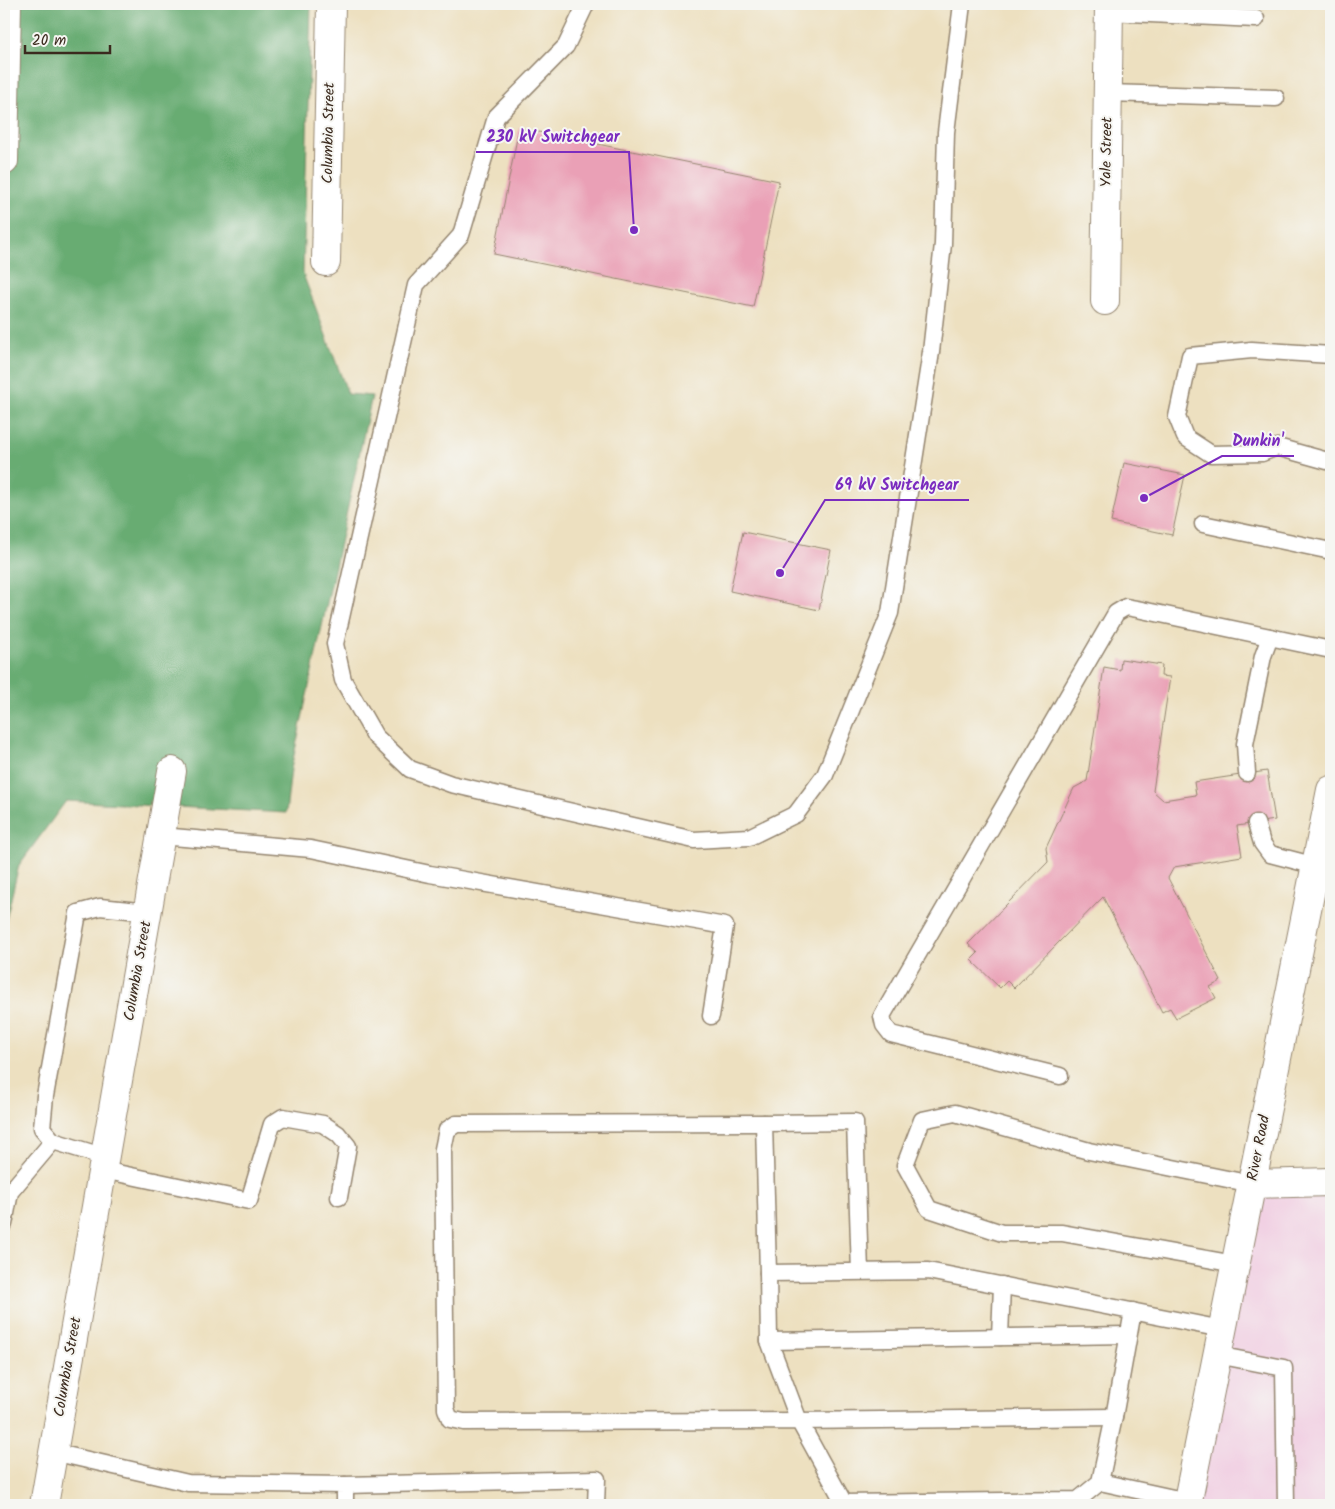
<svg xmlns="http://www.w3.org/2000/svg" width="1335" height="1509" font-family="Kalam,sans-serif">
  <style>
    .built { fill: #f1d0e3 }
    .forest { fill: #67ac72; stroke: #516b48 }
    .building { fill: #eaa0b6 }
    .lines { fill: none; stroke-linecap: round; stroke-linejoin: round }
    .service-casing { stroke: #94856f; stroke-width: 19 }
    .minor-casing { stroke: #94856f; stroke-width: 30 }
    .secondary-casing { stroke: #94856f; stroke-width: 30 }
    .service { stroke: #fff; stroke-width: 16 }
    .minor { stroke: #fff; stroke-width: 28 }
    .secondary { stroke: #fff; stroke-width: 28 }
    .labels { text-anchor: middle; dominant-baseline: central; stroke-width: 4; stroke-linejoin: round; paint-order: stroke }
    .street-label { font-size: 15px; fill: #3b2a1e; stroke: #f6f6f2 }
    .leader { fill: none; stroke: #7b2cbf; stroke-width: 2 }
    .callout-dot { fill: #7b2cbf; stroke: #f6f6f2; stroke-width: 2 }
    .callout-label { font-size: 16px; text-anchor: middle; font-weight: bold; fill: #7b2cbf; stroke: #f6f6f2; stroke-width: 4; stroke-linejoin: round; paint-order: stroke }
  </style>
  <rect width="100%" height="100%" fill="#f6f6f2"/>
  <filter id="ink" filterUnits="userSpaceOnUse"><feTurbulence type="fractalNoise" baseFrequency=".02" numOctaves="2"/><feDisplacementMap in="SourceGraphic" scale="10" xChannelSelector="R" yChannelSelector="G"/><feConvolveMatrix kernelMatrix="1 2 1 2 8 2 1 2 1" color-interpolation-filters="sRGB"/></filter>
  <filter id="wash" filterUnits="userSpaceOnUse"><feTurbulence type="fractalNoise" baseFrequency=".0096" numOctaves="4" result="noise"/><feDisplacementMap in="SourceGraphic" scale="20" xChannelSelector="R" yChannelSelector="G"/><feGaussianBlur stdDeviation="1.12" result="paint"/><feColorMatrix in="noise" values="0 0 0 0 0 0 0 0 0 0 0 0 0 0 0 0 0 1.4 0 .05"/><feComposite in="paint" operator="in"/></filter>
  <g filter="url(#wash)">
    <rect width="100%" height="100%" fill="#ede0c0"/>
    <polygon class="built" points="1331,1182 1331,1505 1187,1505 1252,1184"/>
    <polygon class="forest" points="4,4 311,4 303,274 348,394 372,396 291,769 286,813 66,801 19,865 4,928"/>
    <g id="blocks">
      <g class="building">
        <polygon points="519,128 779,181 753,307 494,254"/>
        <polygon points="1124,463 1185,475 1172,535 1111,522"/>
        <polygon points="743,532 831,550 819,610 730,591"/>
        <polygon points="1121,659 1162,665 1161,676 1170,677 1153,791 1163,800 1196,795 1194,782 1267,771 1275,820 1237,826 1242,856 1174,867 1168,878 1221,981 1210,987 1216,998 1176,1018 1170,1008 1162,1012 1103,897 1014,988 1007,981 1000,988 971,960 978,953 968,944 1048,862 1046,848 1074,788 1087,781 1104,667 1120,670"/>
      </g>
    </g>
  </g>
  <g filter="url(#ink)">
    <use href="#blocks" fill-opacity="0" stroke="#94856f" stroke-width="1"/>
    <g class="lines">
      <defs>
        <g id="service">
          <polyline points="586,4 566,46 496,117 461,235 416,285 335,644 343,680 375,736 410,769 451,784 694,840 749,837 796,814 825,775 890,613 931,352 943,244 946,132 962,4"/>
          <polyline points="1108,12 1256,19"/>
          <polyline points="1107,93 1276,98"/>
          <polyline points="1331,355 1252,350 1190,356 1177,417 1185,437 1211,454 1262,453 1277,447 1331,462"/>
          <polyline points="1203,524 1331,551"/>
          <polyline points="1247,773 1245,744 1263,656 1270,637"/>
          <polyline points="1256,823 1262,843 1270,854 1316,866"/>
          <polyline points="161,836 311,849 430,874 725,926 711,1016"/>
          <polyline points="1060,1076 891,1034 884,1025 882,1016 1116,613 1126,607 1137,609 1331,650"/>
          <polyline points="764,1123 456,1124 447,1130 443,1149 446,1409 450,1419 464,1422 799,1421 844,1503 1078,1500 1100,1482 1114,1417 1133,1311"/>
          <polyline points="105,1157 53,1141 42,1128 45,1096 78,913 100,907 148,912"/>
          <polyline points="103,1170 249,1201 272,1124 283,1117 323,1124 338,1134 348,1146 339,1197"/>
          <polyline points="4,1224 10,1192 53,1141"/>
          <polyline points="1235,1264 1062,1233 1002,1233 929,1209 905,1165 922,1120 955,1113 1089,1151 1252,1184"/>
          <polyline points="860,1272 855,1122 764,1123 768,1273 928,1271 1222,1329"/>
          <polyline points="768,1273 769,1341 1128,1335"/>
          <polyline points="1000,1337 1002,1285"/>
          <polyline points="769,1341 799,1421 1114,1417"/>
          <polyline points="1217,1355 1284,1368 1286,1505"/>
          <polyline points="53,1452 188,1483 345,1485 345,1505"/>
          <polyline points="1100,1482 1187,1501"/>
          <polyline points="345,1485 597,1479 596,1505"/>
        </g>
        <g id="minor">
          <polyline points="4,161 7,4"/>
          <polyline points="326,262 331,4"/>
          <polyline points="1105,301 1109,4"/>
          <polyline points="1252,1184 1331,1182"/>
          <polyline points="44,1505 172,771"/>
        </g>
        <polyline id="secondary" points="1187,1505 1331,790"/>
      </defs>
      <use href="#service" class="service-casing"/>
      <use href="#minor" class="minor-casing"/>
      <use href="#secondary" class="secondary-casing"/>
      <use href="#service" class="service"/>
      <use href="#minor" class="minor"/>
      <use href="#secondary" class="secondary"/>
    </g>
  </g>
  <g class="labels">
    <g class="street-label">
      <text transform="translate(329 133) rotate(-89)">Columbia Street</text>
      <text transform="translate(1107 152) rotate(-89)">Yale Street</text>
      <text transform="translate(138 971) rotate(-80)">Columbia Street</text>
      <text transform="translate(1259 1148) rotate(-79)">River Road</text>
      <text transform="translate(68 1367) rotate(-80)">Columbia Street</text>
    </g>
  </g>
  <path class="leader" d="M634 230L629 152H476M1144 498L1222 456H1294M780 573L825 500H969"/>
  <g class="callout-dot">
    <circle cx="634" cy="230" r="5"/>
    <circle cx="1144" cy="498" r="5"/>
    <circle cx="780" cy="573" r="5"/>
  </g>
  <g class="callout-label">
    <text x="553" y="142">230 kV Switchgear</text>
    <text x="1258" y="446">Dunkin'</text>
    <text x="897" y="490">69 kV Switchgear</text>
  </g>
  <rect width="1335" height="1509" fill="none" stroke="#f6f6f2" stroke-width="20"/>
  <path d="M25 45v8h85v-8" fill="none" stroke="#3b2a1e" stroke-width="2.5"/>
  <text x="32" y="45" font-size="15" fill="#3b2a1e" stroke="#f6f6f2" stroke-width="4" paint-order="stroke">20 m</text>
</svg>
